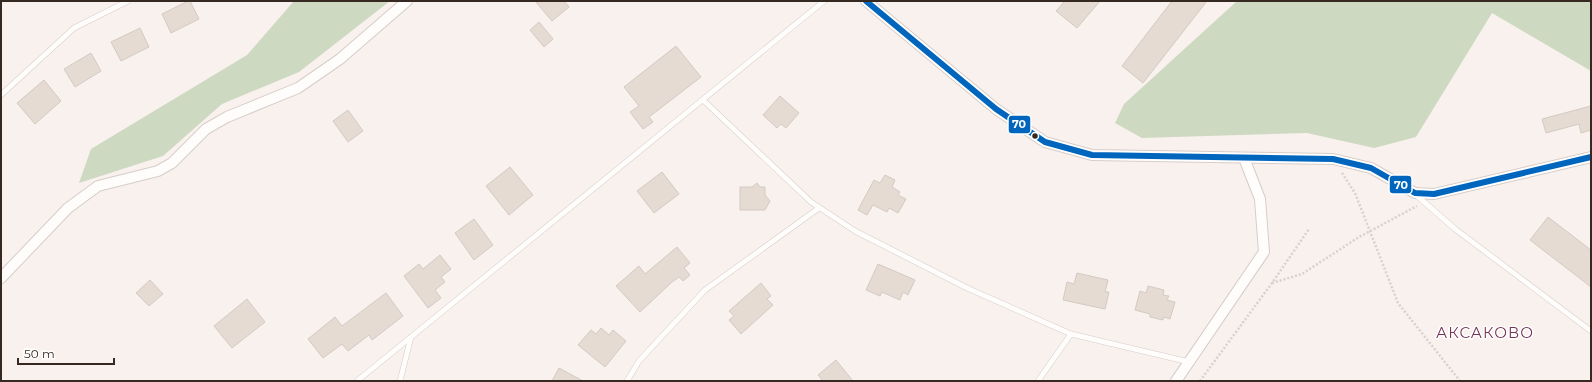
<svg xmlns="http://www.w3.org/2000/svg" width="1592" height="382" font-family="Montserrat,sans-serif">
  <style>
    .forest { fill: #ced9c2 }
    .building { fill: #e5dbd2; stroke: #d3cac4 }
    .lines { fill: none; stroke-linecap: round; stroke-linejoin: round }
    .service-casing { stroke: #d7cdc8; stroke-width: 6 }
    .minor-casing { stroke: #d7cdc8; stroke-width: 12 }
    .path { stroke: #d6d2d0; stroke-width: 2.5; stroke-dasharray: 2 2; stroke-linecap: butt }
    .service { stroke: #fefdfc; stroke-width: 5 }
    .minor { stroke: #fefdfc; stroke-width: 10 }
    .bus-1-casing { stroke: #fff; stroke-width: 9 }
    .bus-1 { stroke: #0065bd; stroke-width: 6 }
    .bus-dot { fill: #362921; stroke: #fff; stroke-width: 1.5 }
    .labels { text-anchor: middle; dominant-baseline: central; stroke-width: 3; stroke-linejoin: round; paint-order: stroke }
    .quarter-label { font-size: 15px; letter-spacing: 1px; fill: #753456; stroke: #fff }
    .line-badge { stroke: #fff; stroke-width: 1.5 }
    .badge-label { font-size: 11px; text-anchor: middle; font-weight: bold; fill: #fff }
  </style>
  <rect width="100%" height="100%" fill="#f9f1ed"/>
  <g class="forest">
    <polygon points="294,1 390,1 299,72 222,104 163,156 79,183 91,149 247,55"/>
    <polygon points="1237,1 1591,1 1591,71 1492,13 1416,137 1374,148 1307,133 1142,138 1115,123 1124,104"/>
  </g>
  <g class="building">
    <polygon points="188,1 190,1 199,19 171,33 162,14"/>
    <polygon points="535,1 564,1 569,7 552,21"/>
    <polygon points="1065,1 1100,1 1077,28 1056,11"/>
    <polygon points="1172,1 1207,1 1143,83 1122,66"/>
    <polygon points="539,22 553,39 544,47 530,30"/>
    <polygon points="140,28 149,47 121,61 111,42"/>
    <polygon points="676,46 701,77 649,117 653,122 643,129 630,112 639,106 624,87"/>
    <polygon points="91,53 101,71 75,87 64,69"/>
    <polygon points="44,80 61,101 35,124 17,103"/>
    <polygon points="780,96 799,113 786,128 781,124 777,128 763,115"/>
    <polygon points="1591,106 1591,130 1581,133 1579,124 1546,133 1542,119"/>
    <polygon points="348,110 363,131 348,142 333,121"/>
    <polygon points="510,167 533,195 509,215 486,186"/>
    <polygon points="662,172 679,194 654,213 637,191"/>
    <polygon points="885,175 895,180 892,187 900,192 898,195 906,199 898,213 889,208 887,212 873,205 867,215 858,210 874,180 880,183"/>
    <polygon points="757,183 760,187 765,187 765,195 770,201 765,210 740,210 740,187 752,187"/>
    <polygon points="1548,217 1591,250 1591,287 1530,240"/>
    <polygon points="474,219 493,245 474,260 455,233"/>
    <polygon points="677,247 690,263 684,268 690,275 683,281 679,277 672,282 640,312 616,286 639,266 645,274"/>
    <polygon points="440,255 451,269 441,277 445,282 435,290 441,298 428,308 404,276 419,264 423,269"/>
    <polygon points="878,264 915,280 908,295 903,292 900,300 882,292 880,296 866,290"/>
    <polygon points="1077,273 1108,280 1105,292 1109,292 1105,309 1063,300 1067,282 1074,284"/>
    <polygon points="150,280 163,294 149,306 136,293"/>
    <polygon points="761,283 771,296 767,299 773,305 741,334 729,320 734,316 729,311"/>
    <polygon points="1148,286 1164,290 1163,295 1169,296 1167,300 1175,302 1170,319 1164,317 1163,320 1150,317 1150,314 1135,310 1140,291 1146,293"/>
    <polygon points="386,293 403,316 372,340 369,335 348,351 342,344 323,358 308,339 335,317 342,326"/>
    <polygon points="247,299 265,322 232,348 214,326"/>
    <polygon points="601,328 609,335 613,330 626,341 605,367 578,345 591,330 596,334"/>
    <polygon points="836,360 853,381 823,381 818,375"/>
    <polygon points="559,368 583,381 552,381"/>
  </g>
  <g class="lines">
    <defs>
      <g id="service">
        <polyline points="1,95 74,28 128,1"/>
        <polyline points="703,100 811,202 855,231 967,288 1071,334"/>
        <polyline points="1415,194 1455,229 1591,331"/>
        <polyline points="357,381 824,1"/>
        <polyline points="400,381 411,337"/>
        <polyline points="627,381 639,361 705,290 819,208"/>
        <polyline points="1038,381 1071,334 1189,362"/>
      </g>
      <g id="minor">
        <polyline points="866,1 996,109 1045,142 1092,155 1333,159 1371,168 1415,193 1434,194 1591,157"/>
        <polyline points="1,278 68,208 98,186 158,171 172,163 206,129 227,117 298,88 340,59 407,1"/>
        <polyline points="1176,381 1264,252 1260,199 1244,158"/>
      </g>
    </defs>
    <use href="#service" class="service-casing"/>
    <use href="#minor" class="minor-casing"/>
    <g class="path">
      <polyline points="1342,173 1355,193 1398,303 1460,381"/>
      <polyline points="1272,283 1302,274 1359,237 1417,206"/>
      <polyline points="1200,381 1272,283 1309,229"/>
    </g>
    <use href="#service" class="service"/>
    <use href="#minor" class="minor"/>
    <defs>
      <polyline id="bus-1" points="866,1 996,109 1045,142 1092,155 1333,159 1371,168 1415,193 1434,194 1591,157"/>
    </defs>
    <use href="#bus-1" class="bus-1-casing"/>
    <use href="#bus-1" class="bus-1"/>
  </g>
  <circle class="bus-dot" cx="1035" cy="136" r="3.5"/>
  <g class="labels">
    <g class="quarter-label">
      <text x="1485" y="332">АКСАКОВО</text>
    </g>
  </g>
  <g class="line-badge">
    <rect x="1008" y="115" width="23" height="19" rx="4" fill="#0065bd"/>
    <rect x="1389" y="175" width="23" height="19" rx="4" fill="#0065bd"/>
  </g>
  <g class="badge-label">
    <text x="1019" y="128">70</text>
    <text x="1401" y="189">70</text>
  </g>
  <rect width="1592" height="382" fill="none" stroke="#362921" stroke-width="4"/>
  <path d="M18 358v6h96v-6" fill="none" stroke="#362921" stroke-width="2"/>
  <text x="24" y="358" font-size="12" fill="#362921" stroke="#ffffff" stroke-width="3" paint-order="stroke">50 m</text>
</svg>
